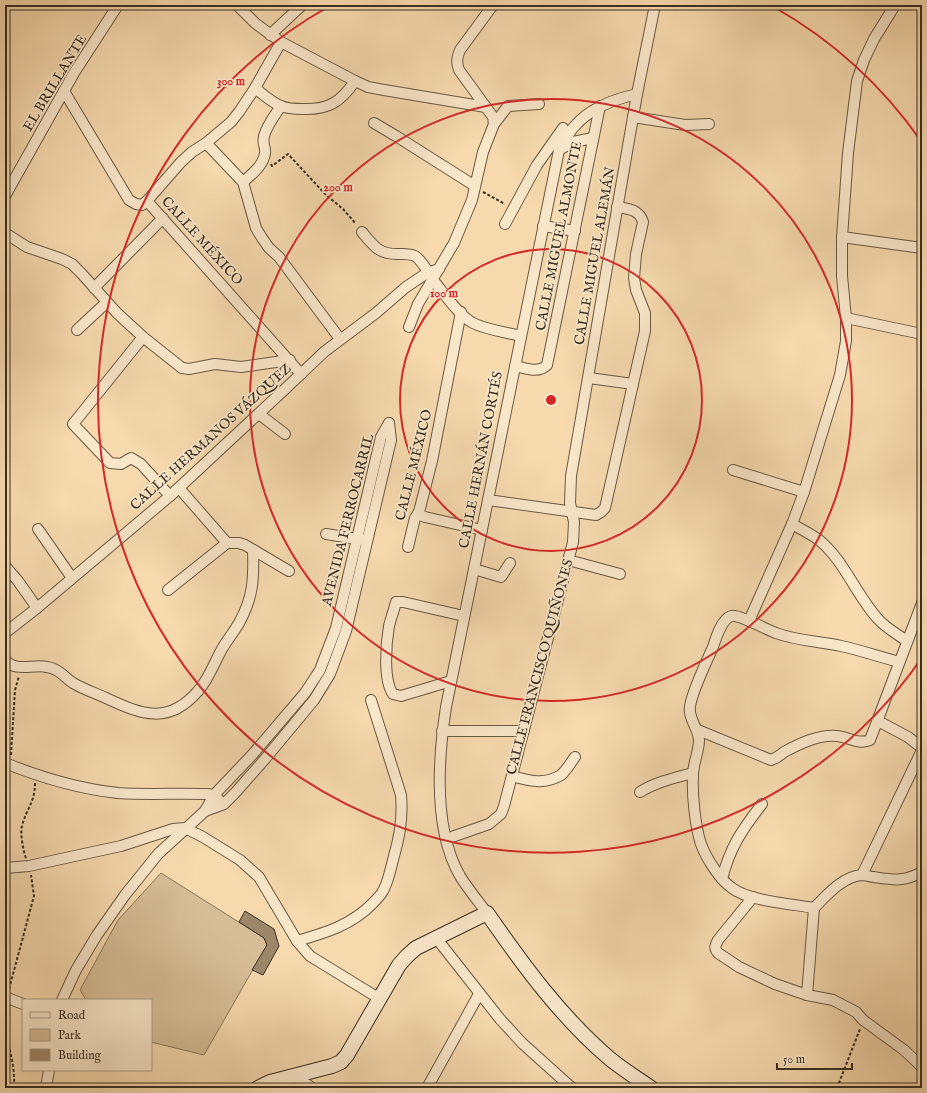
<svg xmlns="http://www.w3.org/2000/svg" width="927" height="1093" font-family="'IM FELL English',serif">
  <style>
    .green { fill: #d6bd96; stroke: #88765a }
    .building { fill: #9c8769; stroke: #3a2e1f }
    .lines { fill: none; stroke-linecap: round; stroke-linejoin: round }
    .street-casing { stroke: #695943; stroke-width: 12 }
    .secondary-casing { stroke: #3a2e1f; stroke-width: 16 }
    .path { stroke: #3a2e1f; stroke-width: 2; stroke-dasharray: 3 2; stroke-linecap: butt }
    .street { stroke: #f9e7ca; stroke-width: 10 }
    .secondary { stroke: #f9e7ca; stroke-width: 14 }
    .ring { fill: none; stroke: #d62828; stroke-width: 2 }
    .labels { text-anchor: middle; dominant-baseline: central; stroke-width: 3.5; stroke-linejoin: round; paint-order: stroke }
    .street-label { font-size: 14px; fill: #3a2e1f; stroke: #f9e7ca }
    .centre { fill: #d62828; stroke: #f9e7ca; stroke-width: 2 }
    .ring-label { font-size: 12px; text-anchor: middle; font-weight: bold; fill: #d62828; stroke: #f9e7ca; stroke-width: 3.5; stroke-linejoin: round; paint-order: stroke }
  </style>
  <rect width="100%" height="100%" fill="#f6daae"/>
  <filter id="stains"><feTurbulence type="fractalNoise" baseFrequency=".005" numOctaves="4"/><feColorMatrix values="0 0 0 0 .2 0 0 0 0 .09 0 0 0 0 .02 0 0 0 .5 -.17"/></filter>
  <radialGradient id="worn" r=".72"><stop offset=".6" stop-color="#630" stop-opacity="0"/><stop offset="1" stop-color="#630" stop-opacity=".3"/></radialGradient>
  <polygon class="green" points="161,873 264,938 267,945 204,1055 151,1042 151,1000 86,1000 80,990 118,920"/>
  <polygon class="building" points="245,911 274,929 279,946 263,975 252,970 267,945 264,938 239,922"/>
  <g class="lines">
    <defs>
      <g id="street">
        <polyline points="237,5 255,23 281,42 355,81 368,87 384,90 486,107"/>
        <path d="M 493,5 L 460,50 C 457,57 456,62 459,70 L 493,117 L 494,124"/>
        <polyline points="270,35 302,5"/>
        <path d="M 255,88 C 264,95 271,102 281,106 C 288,109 295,109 303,109 C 328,110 341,102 355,81"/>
        <polyline points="64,91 129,200 136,204 142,205 147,201 181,162 192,152 206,143 231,122 239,112 255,88 281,42"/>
        <polyline points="633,117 685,125 709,124"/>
        <polyline points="374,123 396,136 475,186"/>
        <polyline points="206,143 243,182 256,228 262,238 269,248 279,257 340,339"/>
        <polyline points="559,150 573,142 593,138"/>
        <path d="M 243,182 C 251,175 264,165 265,153 C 266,147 262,145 264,136 C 267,125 275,115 281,106"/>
        <polyline points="5,196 74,73 118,5"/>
        <polyline points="147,201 301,374"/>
        <polyline points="505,224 537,165 563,128"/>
        <polyline points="543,226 575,231"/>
        <path d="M 362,232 C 373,245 378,254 397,254 C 402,254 409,253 415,256 C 423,261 428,273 433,280 C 444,293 459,316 473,323 C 487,330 505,332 521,336"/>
        <polyline points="5,233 27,247 62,259 72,264 82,274 117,313 143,337 182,368 189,369 215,364 241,367 290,360"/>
        <polyline points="842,237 922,248"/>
        <polyline points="94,288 163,218"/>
        <polyline points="846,318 922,334"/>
        <polyline points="409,327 418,304 454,243 472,200 483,152 494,124 508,106 539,104"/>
        <polyline points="77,330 107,302"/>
        <polyline points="143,337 73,424 110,463 121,464 131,458 141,464 170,496"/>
        <path d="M 515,366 C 526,368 538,374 547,365 L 600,106"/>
        <polyline points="589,378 633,384"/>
        <polyline points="259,414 285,434"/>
        <polyline points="733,470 804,492"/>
        <polyline points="179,488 227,543 239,543 245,545 289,571"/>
        <path d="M 488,500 L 596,515 L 601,512 L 605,508 L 645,331 L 645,313 L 636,290 L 634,278 L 636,254 L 643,222 C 639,209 628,209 617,207"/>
        <polyline points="419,512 420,515 425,517 482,530"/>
        <path d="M 792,524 C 801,529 811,534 819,540 C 843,559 857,596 878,619 C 886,628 897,634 907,641"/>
        <polyline points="38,529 72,578"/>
        <polyline points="326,534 364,540"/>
        <polyline points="408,547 415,518 419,512 432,461 461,312"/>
        <polyline points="568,560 620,574"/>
        <polyline points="5,566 18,581 37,608"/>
        <polyline points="474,569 501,577 510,563"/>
        <polyline points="168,590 227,543"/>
        <polyline points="749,621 792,524 804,492 840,375 846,341 846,318 842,276 842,237 848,153 857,81 864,60 874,39 895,5"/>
        <polyline points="5,633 37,608 170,496 284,390 324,352 376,313 406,287 427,273 439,269"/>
        <path d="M 5,660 C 18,675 38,660 56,670 C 62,673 67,679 73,683 C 83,689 95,693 106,698 C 142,715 169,725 198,691 C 209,679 214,663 222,649 C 227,640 234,632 239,623 C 253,598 254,579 253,551"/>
        <path d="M 451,681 L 401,696 L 393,694 C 383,680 386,643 389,626 C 391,618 394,610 396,602 L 403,602 L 464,616"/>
        <polyline points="878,721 908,737 922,748"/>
        <path d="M 698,730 L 771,760 C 777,758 780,755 784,752 C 799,744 819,734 837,736 C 848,737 859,745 870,740 L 922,603"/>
        <polyline points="442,731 524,731"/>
        <path d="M 5,763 C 40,777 80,789 118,793 C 147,795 177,793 207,794 L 214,795 L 219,800"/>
        <path d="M 512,776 C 529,781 545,785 561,775 C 566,771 571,762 575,757"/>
        <path d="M 640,792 C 656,782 674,778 693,773"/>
        <polyline points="205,811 224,804 235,793 265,759 314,700 330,674 346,631 391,440 389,423"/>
        <polyline points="446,839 489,824 501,814 504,806 573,542 574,522 570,503 571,476 637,94 655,5"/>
        <polyline points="5,868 29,866 70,857 121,846 173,829 185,828 203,837 240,860 259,877 297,941 310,956 380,999"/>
        <polyline points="862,875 922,750"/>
        <path d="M 722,879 C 730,847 742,830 762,804"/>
        <path d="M 753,897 L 718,940 C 715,946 714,948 718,953 L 739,967 L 775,984 L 807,995 L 833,1000 L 856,1012 L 863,1020 L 904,1050 L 922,1067"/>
        <path d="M 814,908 C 793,904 748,901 732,888 C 720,880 706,858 701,844 C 695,826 692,795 693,775 C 693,763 699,752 699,740 C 698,727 688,719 690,706 C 693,689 706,663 713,647 C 716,638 721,620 731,616 C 739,614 767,630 776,633 C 797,641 819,641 841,646 C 860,650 880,657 899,662"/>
        <path d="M 487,913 C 478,901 468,889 460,876 C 433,829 438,759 446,707 L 559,150 C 575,116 601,102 637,94"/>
        <polyline points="437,939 500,1019 522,1043 572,1088"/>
        <path d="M 297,941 C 325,933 352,925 373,903 C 377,899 382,894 384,889 C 389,879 391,867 394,856 C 400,836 403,817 401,795 L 371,700"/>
        <path d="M 807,995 L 814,908 C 826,896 843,876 862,875 C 866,875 870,877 874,877 C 894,880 904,882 922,872"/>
        <polyline points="5,997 23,1004"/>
        <polyline points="62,1000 76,970 97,935 125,895 158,854 205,811 214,795 252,755 305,693 320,670 336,628 381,437 389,423"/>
        <polyline points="293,1075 312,1088"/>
        <polyline points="46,1088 49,1070"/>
        <polyline points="427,1088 479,994"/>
      </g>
      <path id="secondary" d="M 258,1088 L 270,1082 L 332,1066 L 341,1062 L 347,1055 L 399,965 L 407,956 L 416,948 L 487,913 C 523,965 561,1017 609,1058 C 622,1069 637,1078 651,1088"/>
    </defs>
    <use href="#street" class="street-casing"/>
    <use href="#secondary" class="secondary-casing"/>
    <g class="path">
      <polyline points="271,164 272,166 288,154 326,195 343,209 356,224"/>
      <polyline points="483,192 505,204"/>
      <polyline points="11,755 15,690 19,676"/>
      <path d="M 26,858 C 23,851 20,832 22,826 C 26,809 35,803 35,783"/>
      <polyline points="9,989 34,896 31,875"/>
      <path d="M 5,1035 C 11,1052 15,1069 14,1088"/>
      <polyline points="837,1088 860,1029"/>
    </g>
    <use href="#street" class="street"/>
    <use href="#secondary" class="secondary"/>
  </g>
  <g class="ring">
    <circle cx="551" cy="400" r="151"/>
    <circle cx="551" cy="400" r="301"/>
    <path d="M921 659A452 452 0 1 1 328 7M774 7A452 452 0 0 1 921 141"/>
  </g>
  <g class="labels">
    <g class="street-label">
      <text transform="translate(55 83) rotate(-59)">EL BRILLANTE</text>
      <text transform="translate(559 236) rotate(-79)">CALLE MIGUEL ALMONTE</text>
      <text transform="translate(202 241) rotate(48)">CALLE MÉXICO</text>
      <text transform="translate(595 256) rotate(-80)">CALLE MIGUEL ALEMÁN</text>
      <text transform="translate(211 437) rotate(-42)">CALLE HERMANOS VÁZQUEZ</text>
      <text transform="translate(481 460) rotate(-79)">CALLE HERNÁN CORTÉS</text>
      <text transform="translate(414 465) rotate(-76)">CALLE MÉXICO</text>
      <text transform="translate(348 520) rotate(-76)">AVENIDA FERROCARRIL</text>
      <text transform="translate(540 667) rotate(-75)">CALLE FRANCISCO QUIÑONES</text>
    </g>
  </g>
  <circle cx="551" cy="400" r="6" class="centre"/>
  <g class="ring-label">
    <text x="231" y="85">300 m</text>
    <text x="338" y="191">200 m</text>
    <text x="444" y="297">100 m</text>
  </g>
  <rect width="927" height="1093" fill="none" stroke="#f6daae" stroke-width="20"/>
  <rect x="6" y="6" width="915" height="1081" fill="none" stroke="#3a2e1f" stroke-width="2"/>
  <rect x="10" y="10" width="907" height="1073" fill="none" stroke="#3a2e1f"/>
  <rect x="22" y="999" width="130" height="72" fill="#f9e7ca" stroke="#ad9d86"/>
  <rect x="30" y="1012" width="20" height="6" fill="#f9e7ca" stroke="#ad9d86"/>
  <text x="58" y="1019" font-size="12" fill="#3a2e1f">Road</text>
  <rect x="30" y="1029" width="20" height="12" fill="#d6bd96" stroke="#ad9d86"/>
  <text x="58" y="1039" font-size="12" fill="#3a2e1f">Park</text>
  <rect x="30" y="1049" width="20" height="12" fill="#9c8769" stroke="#ad9d86"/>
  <text x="58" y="1059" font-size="12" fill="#3a2e1f">Building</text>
  <path d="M777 1063v6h75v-6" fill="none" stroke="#3a2e1f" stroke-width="2"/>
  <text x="783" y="1063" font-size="12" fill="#3a2e1f" stroke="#f9e7ca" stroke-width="3" paint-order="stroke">50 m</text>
  <rect width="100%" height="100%" filter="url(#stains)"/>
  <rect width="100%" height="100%" fill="url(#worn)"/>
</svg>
